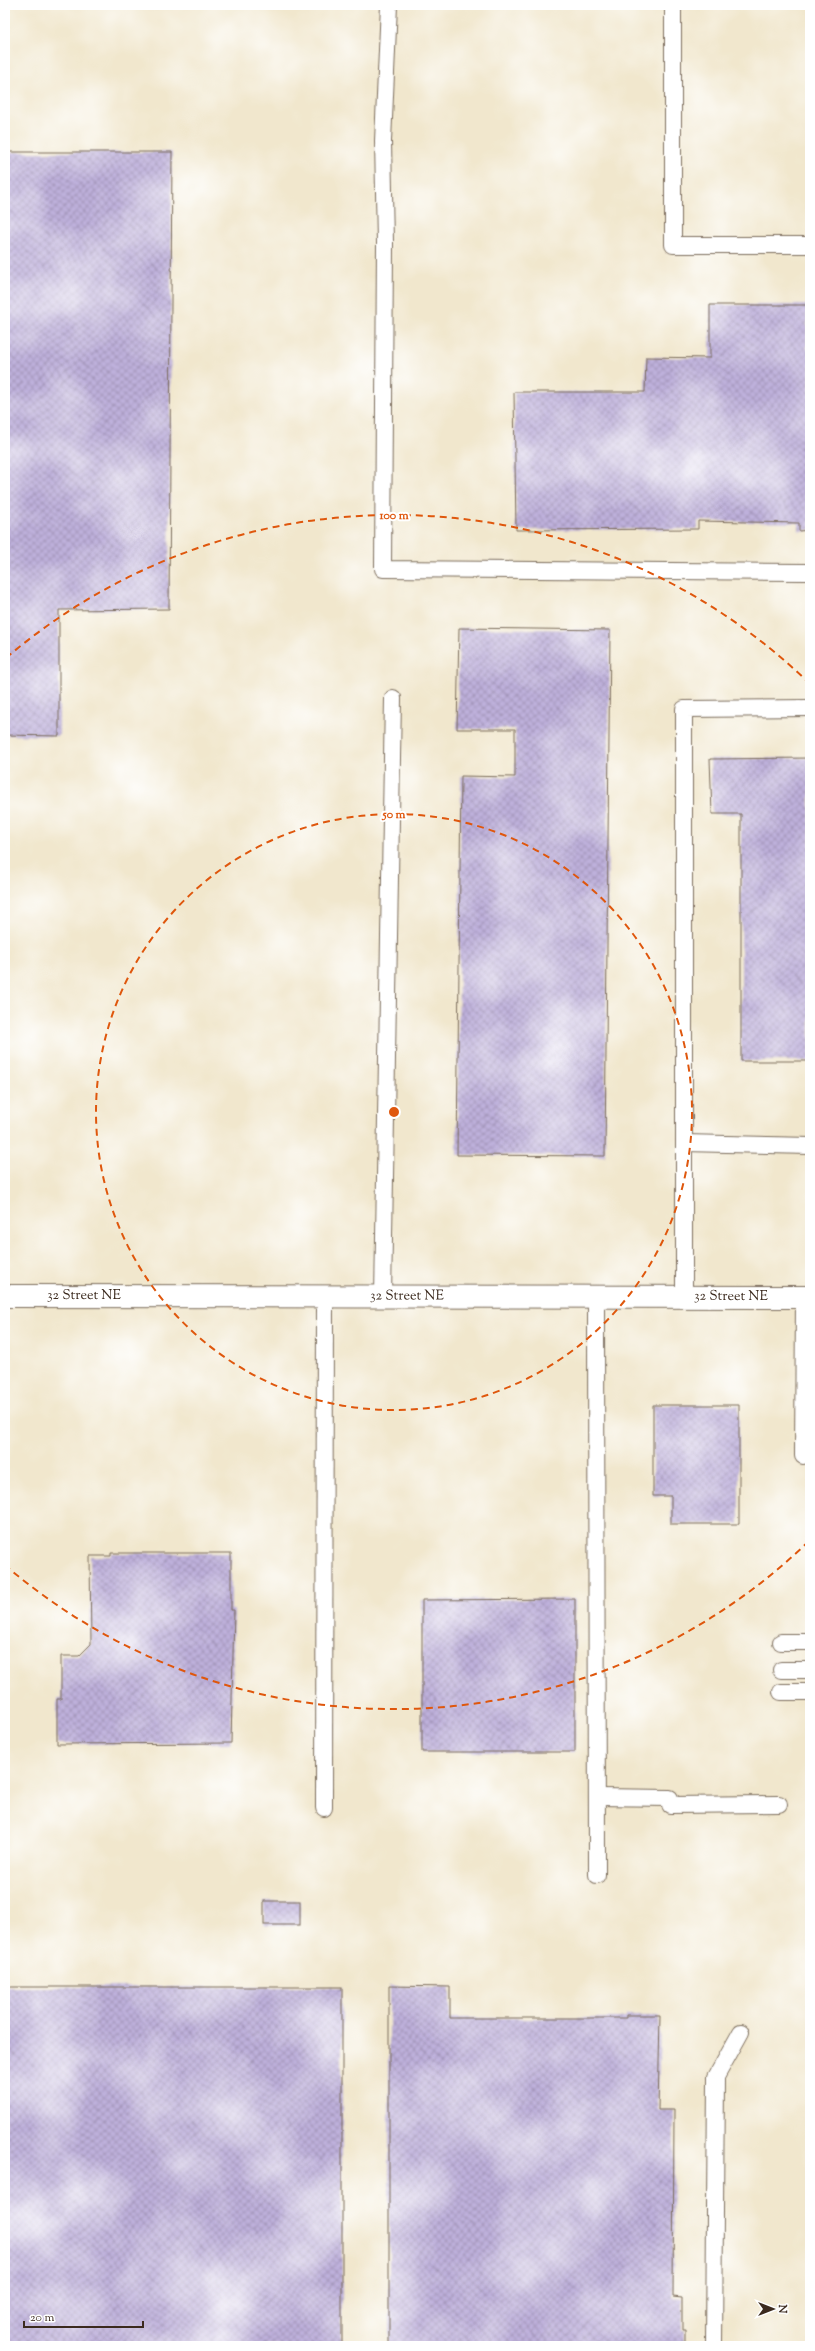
<svg xmlns="http://www.w3.org/2000/svg" width="815" height="2351" font-family="'Sorts Mill Goudy',serif">
  <style>
    .building { fill: url(#building-cross-hatch) }
    .lines { fill: none; stroke-linecap: round; stroke-linejoin: round }
    .lane-casing { stroke: #7b6c5b; stroke-width: 18 }
    .secondary-casing { stroke: #7b6c5b; stroke-width: 24 }
    .lane { stroke: #fff; stroke-width: 16 }
    .secondary { stroke: #fff; stroke-width: 22 }
    .ring { fill: none; stroke: #df570d; stroke-width: 2; stroke-dasharray: 7 5 }
    .labels { text-anchor: middle; dominant-baseline: central; stroke-width: 4; stroke-linejoin: round; paint-order: stroke }
    .street-label { font-size: 14px; fill: #3b2a1e; stroke: #fff }
    .centre { fill: #df570d; stroke: #fff; stroke-width: 2 }
    .ring-label { font-size: 12px; text-anchor: middle; font-weight: bold; fill: #df570d; stroke: #fff; stroke-width: 4; stroke-linejoin: round; paint-order: stroke }
  </style>
  <defs>
    <pattern id="building-cross-hatch" width="8" height="8" patternUnits="userSpaceOnUse"><rect width="8" height="8" fill="#beb0db"/><path d="M0 0l8 8M0 8l8-8" fill="none" stroke="#9c8fb1"/></pattern>
  </defs>
  <rect width="100%" height="100%" fill="#fff"/>
  <filter id="ink" filterUnits="userSpaceOnUse"><feTurbulence type="fractalNoise" baseFrequency=".025" numOctaves="2"/><feDisplacementMap in="SourceGraphic" scale="8" xChannelSelector="R" yChannelSelector="G"/><feConvolveMatrix kernelMatrix="1 2 1 2 8 2 1 2 1" color-interpolation-filters="sRGB"/></filter>
  <filter id="wash" filterUnits="userSpaceOnUse"><feTurbulence type="fractalNoise" baseFrequency=".012" numOctaves="4" result="noise"/><feDisplacementMap in="SourceGraphic" scale="16" xChannelSelector="R" yChannelSelector="G"/><feGaussianBlur stdDeviation="0.9" result="paint"/><feColorMatrix in="noise" values="0 0 0 0 0 0 0 0 0 0 0 0 0 0 0 0 0 1.4 0 .05"/><feComposite in="paint" operator="in"/></filter>
  <g filter="url(#wash)">
    <rect width="100%" height="100%" fill="#f1e7cd"/>
    <g id="blocks">
      <g class="building">
        <polygon points="5,152 172,152 169,609 59,610 59,736 5,735"/>
        <polygon points="710,305 807,305 807,349 810,349 810,530 799,531 799,523 698,521 698,529 516,530 514,392 645,392 646,357 710,358"/>
        <polygon points="459,628 610,630 605,1156 457,1155 461,776 515,777 515,729 457,729"/>
        <polygon points="810,758 810,1061 741,1061 741,814 712,814 710,759"/>
        <polygon points="653,1405 739,1405 739,1524 671,1524 671,1496 653,1496"/>
        <polygon points="111,1553 231,1553 231,1610 234,1610 231,1743 57,1744 57,1699 61,1699 61,1656 79,1656 91,1644 90,1556 111,1556"/>
        <polygon points="575,1599 575,1752 422,1752 422,1600"/>
        <rect x="264" y="1901" width="36" height="24"/>
        <polygon points="389,1986 450,1987 450,2018 626,2018 626,2015 660,2015 658,2110 674,2110 673,2297 682,2298 682,2331 685,2331 685,2346 389,2346"/>
        <rect x="5" y="1987" width="337" height="359"/>
      </g>
    </g>
  </g>
  <g filter="url(#ink)">
    <use href="#blocks" fill-opacity="0" stroke="#7b6c5b" stroke-width="1"/>
    <g class="lines">
      <defs>
        <g id="lane">
          <polyline points="389,5 383,141 385,243 383,569 810,572"/>
          <polyline points="673,5 673,245 810,245"/>
          <polyline points="684,1143 684,709 810,708"/>
          <polyline points="383,1297 393,698"/>
          <polyline points="596,1297 597,1875"/>
          <polyline points="684,1297 684,1143 810,1146"/>
          <polyline points="803,1456 804,1297"/>
          <polyline points="781,1642 810,1642"/>
          <polyline points="781,1670 810,1670"/>
          <polyline points="781,1692 810,1692"/>
          <polyline points="597,1797 670,1798"/>
          <polyline points="670,1805 779,1804"/>
          <polyline points="324,1808 325,1297"/>
          <polyline points="714,2346 716,2077 741,2032"/>
        </g>
        <g id="secondary">
          <path id="s1" d="M 5,1296 L 810,1297"/>
        </g>
      </defs>
      <use href="#lane" class="lane-casing"/>
      <use href="#secondary" class="secondary-casing"/>
      <use href="#lane" class="lane"/>
      <use href="#secondary" class="secondary"/>
    </g>
  </g>
  <g class="ring">
    <circle cx="394" cy="1112" r="298"/>
    <path d="M809 1541A597 597 0 0 1 6 1566M6 658A597 597 0 0 1 809 683"/>
  </g>
  <g class="labels">
    <g class="street-label">
      <text stroke="none"><textPath href="#s1" startOffset="79">32 Street NE</textPath></text>
      <text stroke="none"><textPath href="#s1" startOffset="402">32 Street NE</textPath></text>
      <text stroke="none"><textPath href="#s1" startOffset="726">32 Street NE</textPath></text>
    </g>
  </g>
  <circle cx="394" cy="1112" r="6" class="centre"/>
  <g class="ring-label">
    <text x="394" y="519">100 m</text>
    <text x="394" y="818">50 m</text>
  </g>
  <rect width="815" height="2351" fill="none" stroke="#fff" stroke-width="20"/>
  <g transform="translate(773 2309) rotate(90)" stroke="#ffffff" stroke-width="3" paint-order="stroke">
  <path d="M0-3L7 15L0 10L-7 15Z" fill="#3b2a1e"/>
  <text y="-6" font-size="11" font-weight="bold" text-anchor="middle" fill="#3b2a1e">N</text>
  </g>
  <path d="M24 2321v6h119v-6" fill="none" stroke="#3b2a1e" stroke-width="2"/>
  <text x="30" y="2321" font-size="12" fill="#3b2a1e" stroke="#ffffff" stroke-width="3" paint-order="stroke">20 m</text>
</svg>
